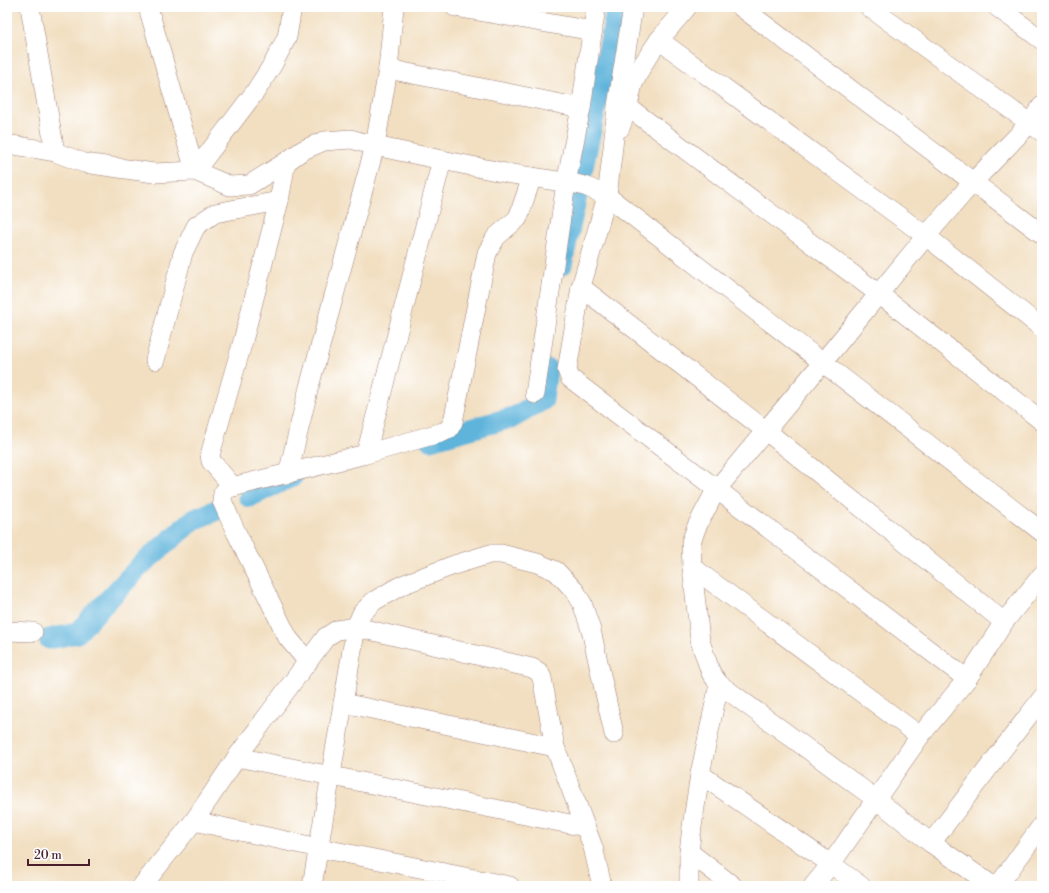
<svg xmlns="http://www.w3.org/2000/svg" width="1049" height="893" font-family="'Libre Bodoni',serif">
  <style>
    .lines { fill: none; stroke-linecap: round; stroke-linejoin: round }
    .canal { stroke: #5fb4db; stroke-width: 21 }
    .minor-casing { stroke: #9e7f76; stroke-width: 20 }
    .minor { stroke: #fff; stroke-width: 19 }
  </style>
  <rect width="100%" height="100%" fill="#fff"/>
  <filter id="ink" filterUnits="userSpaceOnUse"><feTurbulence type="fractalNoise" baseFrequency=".025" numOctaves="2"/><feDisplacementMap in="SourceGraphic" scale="8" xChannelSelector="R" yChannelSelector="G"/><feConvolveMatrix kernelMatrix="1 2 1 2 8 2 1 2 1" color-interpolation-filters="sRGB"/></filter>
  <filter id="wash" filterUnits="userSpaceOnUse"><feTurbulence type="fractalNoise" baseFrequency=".012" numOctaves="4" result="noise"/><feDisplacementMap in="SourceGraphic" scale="16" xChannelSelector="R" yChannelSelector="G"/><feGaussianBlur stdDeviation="0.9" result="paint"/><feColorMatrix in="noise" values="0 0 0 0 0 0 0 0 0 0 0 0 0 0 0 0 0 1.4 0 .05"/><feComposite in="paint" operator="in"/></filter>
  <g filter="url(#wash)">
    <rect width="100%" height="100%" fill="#f2dfc1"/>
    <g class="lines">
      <g class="canal">
        <path d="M 562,265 C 580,179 600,93 617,7"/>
        <polyline points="430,440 514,417 543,400 547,369"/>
        <polyline points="249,497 293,476"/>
        <polyline points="49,639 77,633 140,566 193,520 219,509"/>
      </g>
    </g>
  </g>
  <g filter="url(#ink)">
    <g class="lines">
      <defs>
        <g id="minor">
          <polyline points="30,7 55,152"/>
          <polyline points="148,7 195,171 255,92 273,64 287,37 292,7"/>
          <polyline points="455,7 593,31"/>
          <polyline points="633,7 617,106 613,147 607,196 581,287 568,364 567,370 570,378 967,679"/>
          <polyline points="741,7 1042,234"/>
          <polyline points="869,7 1042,132"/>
          <polyline points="997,7 1042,40"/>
          <polyline points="659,40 926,236 1042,328"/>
          <polyline points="388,69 581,108"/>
          <polyline points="628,106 633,84 643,64 659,40 687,7"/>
          <polyline points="620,128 628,107 879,294 1042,421"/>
          <polyline points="7,144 55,152 84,163 154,173 195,171 230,186 249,185 286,162 303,150 324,141 351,139 375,146 442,160 506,173 576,184 585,186 607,196 1042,532"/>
          <polyline points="581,287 765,430 1004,622"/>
          <polyline points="155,360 183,253 196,226 215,213 279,201"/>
          <polyline points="535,394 566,183 581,108 596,7"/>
          <polyline points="366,454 442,160"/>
          <polyline points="288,474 309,387 375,146 388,69 394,7"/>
          <polyline points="233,487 211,461 210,455 243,341 279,201 286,162"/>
          <polyline points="692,567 920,736"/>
          <polyline points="7,631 33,632"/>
          <polyline points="308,662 288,638 236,532 222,501 223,493 228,488 366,454 443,432 449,429 453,422 487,253 496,237 518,218 532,177"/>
          <polyline points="343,703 555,747"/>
          <polyline points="237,757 326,637 337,630 356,627 532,668 539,672 542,678 555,747 593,847 602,886"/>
          <polyline points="700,774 831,864 861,886"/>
          <polyline points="194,821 319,848 510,886"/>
          <polyline points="931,843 1042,698"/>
          <polyline points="689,852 733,886"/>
          <polyline points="142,886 194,821 237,757 585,827"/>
          <polyline points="312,886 356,627 362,613 374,601 402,585 454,565 490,554 501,554 537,563 556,571 575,591 582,603 591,630 614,734"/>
          <polyline points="689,886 689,852 692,827 700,774 719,684"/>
          <polyline points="813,886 831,864 920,736 967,679 1004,622 1042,575"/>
          <polyline points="993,886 931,843 877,800 719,684 711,673 700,641 692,567 691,542 697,526 716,490 823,362 926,236 973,182 1030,123 1042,106"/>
          <polyline points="998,886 1042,825"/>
        </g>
      </defs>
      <use href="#minor" class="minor-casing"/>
      <use href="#minor" class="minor"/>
    </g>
  </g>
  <rect width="1049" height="893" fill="none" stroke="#fff" stroke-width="24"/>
  <path d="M28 859v6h61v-6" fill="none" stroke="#4a1f2b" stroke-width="2"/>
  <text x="34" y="859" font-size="12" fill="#4a1f2b" stroke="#ffffff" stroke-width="3" paint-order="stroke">20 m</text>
</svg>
